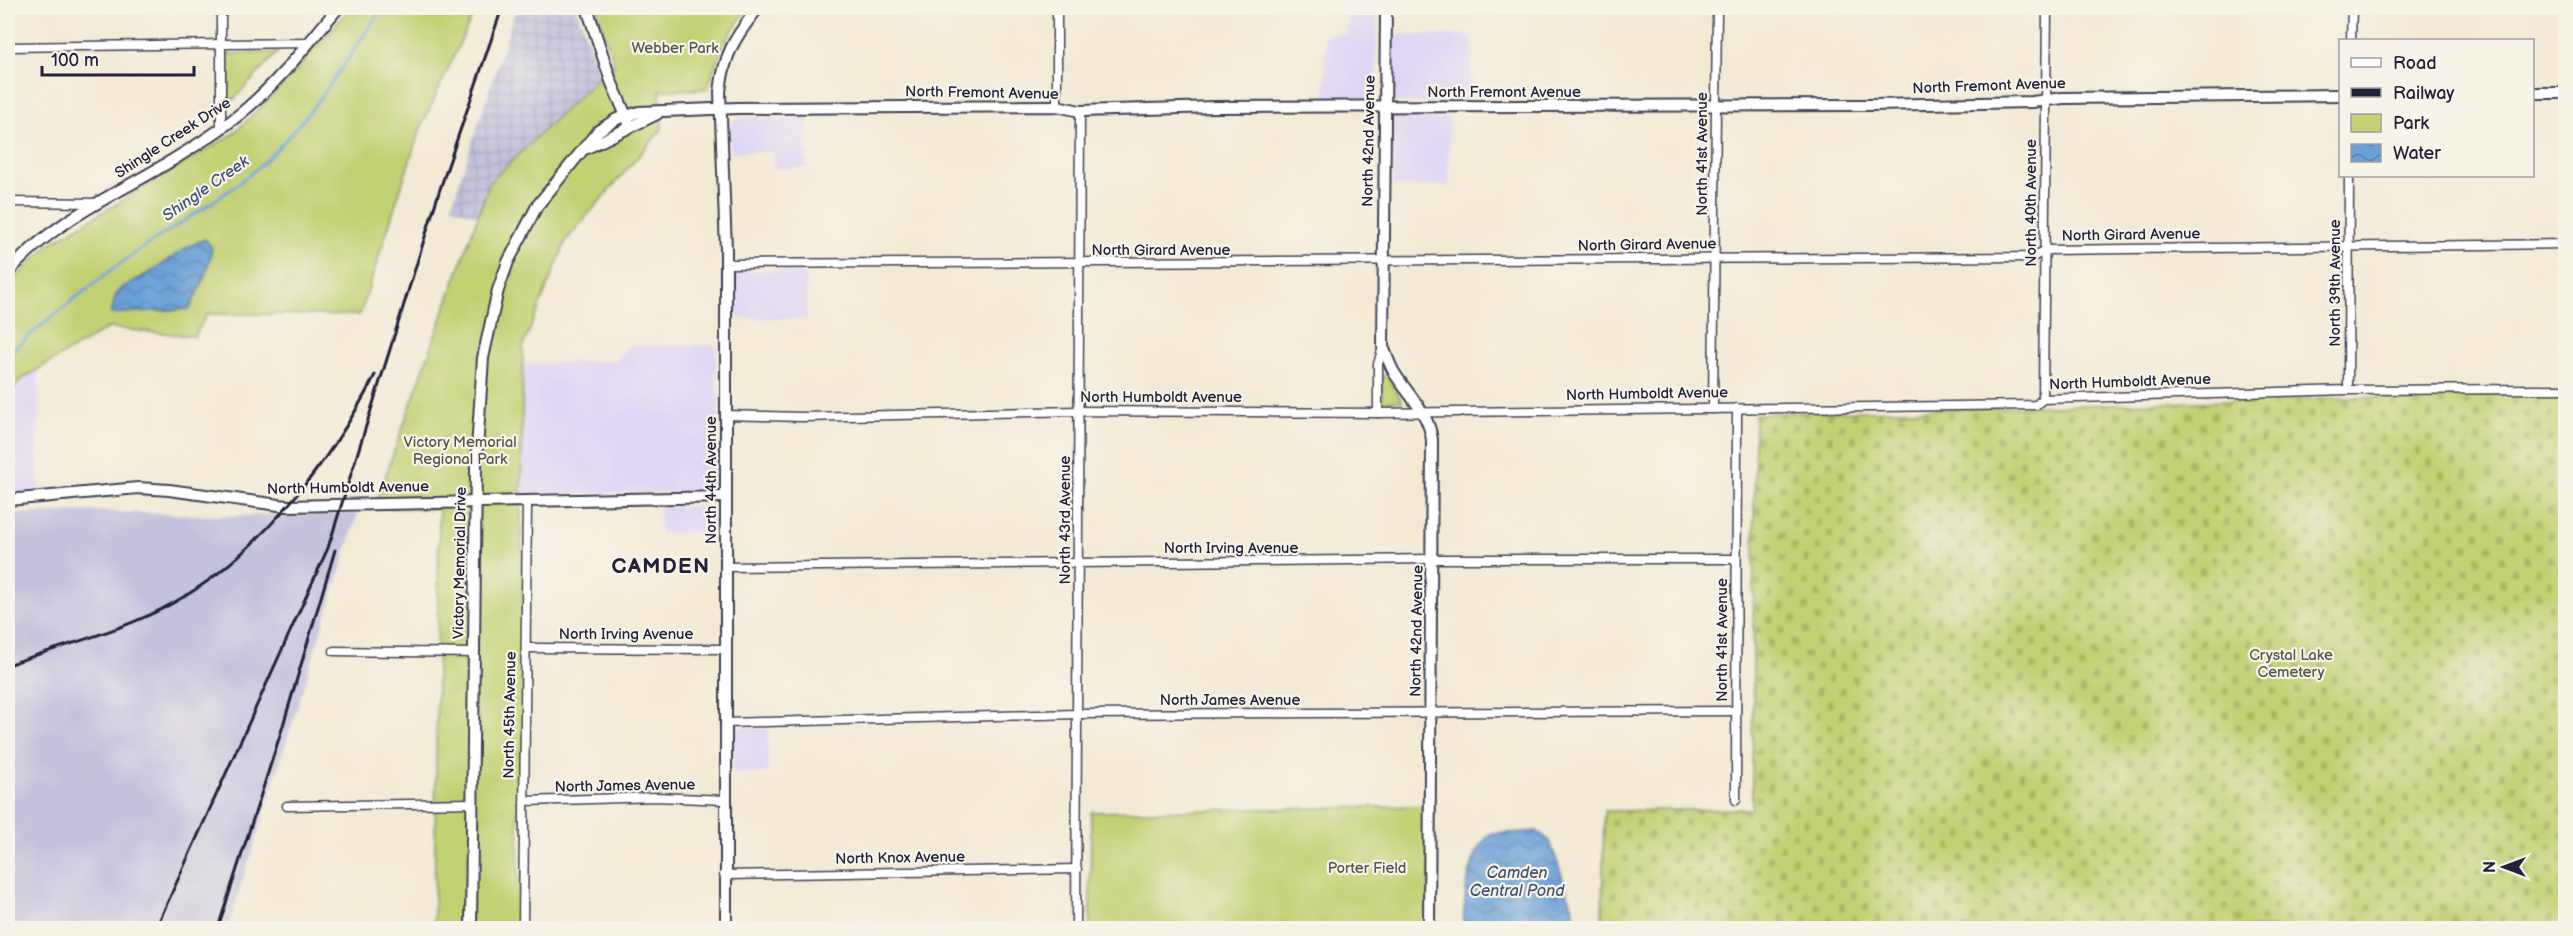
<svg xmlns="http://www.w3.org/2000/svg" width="2573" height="936" font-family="'Balsamiq Sans',sans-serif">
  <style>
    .built { fill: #dfd5f5 }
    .industrial { fill: url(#industrial-grid) }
    .railway { fill: #c3c1db }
    .green { fill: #c3d174; stroke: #727a58; stroke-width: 1.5 }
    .cemetery { fill: url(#cemetery-stones); stroke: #727a58; stroke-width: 1.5 }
    .water { fill: url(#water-waves); stroke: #466189; stroke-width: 1.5 }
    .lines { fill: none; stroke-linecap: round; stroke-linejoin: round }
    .stream { stroke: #6aa0d7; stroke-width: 3 }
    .minor-casing { stroke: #414052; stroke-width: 11 }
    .tertiary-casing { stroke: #414052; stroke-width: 14 }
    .minor { stroke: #fff; stroke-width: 8 }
    .tertiary { stroke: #fff; stroke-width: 10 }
    .rail { stroke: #22223b; stroke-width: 3 }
    .labels { text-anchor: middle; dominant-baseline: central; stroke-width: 4.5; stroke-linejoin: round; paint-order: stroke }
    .park-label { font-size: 15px; fill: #52574c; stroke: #f7f3e8 }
    .street-label { font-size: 15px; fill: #22223b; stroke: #f7f3e8 }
    .water-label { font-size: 16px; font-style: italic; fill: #3f5479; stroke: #f7f3e8 }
    .district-label { font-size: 21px; font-weight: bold; letter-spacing: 1.5px; fill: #22223b; stroke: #f7f3e8 }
  </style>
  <defs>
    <pattern id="industrial-grid" width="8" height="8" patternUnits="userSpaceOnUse" patternTransform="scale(1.5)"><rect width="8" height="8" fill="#c3c1db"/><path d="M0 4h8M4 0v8" fill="none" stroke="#a7a6bd"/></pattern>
    <pattern id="cemetery-stones" width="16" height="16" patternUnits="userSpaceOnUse" patternTransform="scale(1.5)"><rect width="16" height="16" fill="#c3d174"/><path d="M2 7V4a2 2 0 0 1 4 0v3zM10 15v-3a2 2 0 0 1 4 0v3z" fill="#a7b365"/></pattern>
    <pattern id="water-waves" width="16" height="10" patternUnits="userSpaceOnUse" patternTransform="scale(1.5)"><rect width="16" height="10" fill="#6aa0d7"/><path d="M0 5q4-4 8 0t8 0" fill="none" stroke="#5782b0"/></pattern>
  </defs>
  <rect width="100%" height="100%" fill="#f7f3e8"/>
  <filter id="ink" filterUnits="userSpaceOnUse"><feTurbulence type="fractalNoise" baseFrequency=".0167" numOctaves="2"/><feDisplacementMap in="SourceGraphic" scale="12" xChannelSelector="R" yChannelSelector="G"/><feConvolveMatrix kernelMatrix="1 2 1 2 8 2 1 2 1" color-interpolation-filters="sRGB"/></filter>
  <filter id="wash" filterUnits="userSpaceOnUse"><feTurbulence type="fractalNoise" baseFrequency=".008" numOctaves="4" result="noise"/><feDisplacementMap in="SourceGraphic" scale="24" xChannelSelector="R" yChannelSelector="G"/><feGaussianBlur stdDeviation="1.35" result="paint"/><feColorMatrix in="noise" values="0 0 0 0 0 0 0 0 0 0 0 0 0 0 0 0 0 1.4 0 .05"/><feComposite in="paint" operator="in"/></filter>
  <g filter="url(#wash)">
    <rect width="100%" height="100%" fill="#f3ead5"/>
    <g class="built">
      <polygon points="1348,8 1377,8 1376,93 1371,101 1325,101 1325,34 1347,34"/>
      <polygon points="1393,35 1472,35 1471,100 1440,103 1394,102 1390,98 1390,87 1393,76"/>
      <polygon points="1395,117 1449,118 1449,186 1393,186 1393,142 1389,132 1389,124"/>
      <polygon points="740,118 808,118 807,168 774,169 774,152 731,152 728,135 729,127 734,121"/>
      <polygon points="740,268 746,271 806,270 807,319 733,318 732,275"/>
      <polygon points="716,345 716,391 719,400 716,466 720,479 716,487 708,492 521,494 523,364 616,361 627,346"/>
      <polygon points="38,370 39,494 8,497 8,397 20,380"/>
      <polygon points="709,506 715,512 716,532 660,533 659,507"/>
      <polygon points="740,727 768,728 768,773 733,773 732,733"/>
    </g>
    <polygon class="industrial" points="516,8 576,8 600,76 490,182 478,216 451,207"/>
    <polygon class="railway" points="94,511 221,516 358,513 228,928 8,928 8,514"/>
    <g class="green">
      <polygon points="350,8 476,8 419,132 360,315 207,314 195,336 108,328 20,380 8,397 8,290 17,277 49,244 233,134 289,79"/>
      <path d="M 596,8 L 749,8 C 727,35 717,54 708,89 L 660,90 L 662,129 L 567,239 L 523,346 L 521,503 L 524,744 L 518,801 L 519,928 L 434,928 L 439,509 L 374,508 L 490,182 L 600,76 L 615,66 Z"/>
      <polygon points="278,52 231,102 228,103 228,54"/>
      <polygon points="1382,376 1387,376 1402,401 1382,402"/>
      <polygon points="1430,806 1428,928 1090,928 1091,812"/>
    </g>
    <polygon class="cemetery" points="2565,392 2565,928 1602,928 1604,811 1752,809 1755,414"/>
    <g class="water">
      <path d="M 205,239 L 212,248 C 209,271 200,290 189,309 L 111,314 L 116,294 L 123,287 L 149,273 L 189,246 Z"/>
      <path d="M 1537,831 L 1550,841 L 1574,911 L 1576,928 L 1463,928 C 1464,897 1467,857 1490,834 Z"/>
    </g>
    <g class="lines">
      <path class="stream" d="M 8,354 C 51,317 96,280 144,247 C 184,220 227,196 263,163 C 311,118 346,62 382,8"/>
    </g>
  </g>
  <g filter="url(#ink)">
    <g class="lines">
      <defs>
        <g id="minor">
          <polyline points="221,8 221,127"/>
          <polyline points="2351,40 2352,8"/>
          <polyline points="8,47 309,43"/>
          <polyline points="1057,106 1057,8"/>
          <polyline points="8,202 97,203"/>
          <polyline points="726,264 2033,257 2045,250 2566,244"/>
          <polyline points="2348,390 2349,176"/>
          <polyline points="2043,399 2047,8"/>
          <polyline points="1713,409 1717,8"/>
          <polyline points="1378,413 1378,364 1383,347"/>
          <polyline points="726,415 803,417 1079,411 1378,413 2036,405 2043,399 2348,390 2566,389"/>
          <polyline points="726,567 1435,559 1736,559"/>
          <polyline points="526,648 725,649"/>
          <polyline points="334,651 474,653"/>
          <polyline points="725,723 1078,714 1736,711"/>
          <polyline points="1736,800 1737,408"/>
          <polyline points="525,801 657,797 725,800"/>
          <polyline points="287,806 473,803"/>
          <polyline points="724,875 1077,869"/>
          <polyline points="523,928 527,502"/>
          <polyline points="1076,928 1080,111"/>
        </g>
        <g id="tertiary">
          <polyline points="587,8 611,81 630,125"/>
          <path d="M 1386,8 L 1383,347 C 1387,356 1390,366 1395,374 C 1409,396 1429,413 1432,440 L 1429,928"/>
          <polyline points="2532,93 2566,93"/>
          <polyline points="587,148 657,114"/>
          <path d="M 8,273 C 53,219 121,193 179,156 C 202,142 226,126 246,109 C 281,79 309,42 338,8"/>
          <polyline points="8,500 138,488 169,490 286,506 726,497"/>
          <polyline points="471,928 476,465 483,358 498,290 508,262 537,206 598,131 617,119 639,112 737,108 1057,106 1080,111 1215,107 1872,105 2032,102 2063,98 2340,95"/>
          <path d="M 726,928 L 726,250 L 720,92 C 724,54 735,37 758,8"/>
        </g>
      </defs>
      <use href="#minor" class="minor-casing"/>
      <use href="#tertiary" class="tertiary-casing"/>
      <use href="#minor" class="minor"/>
      <use href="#tertiary" class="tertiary"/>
      <g class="rail">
        <path d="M 8,665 C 61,645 124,631 173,603 C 257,557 332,460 375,375"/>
        <polyline points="156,928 328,548 439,192 502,8"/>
        <polyline points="218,928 282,729 335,550"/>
      </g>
    </g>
  </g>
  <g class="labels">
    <g class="park-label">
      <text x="675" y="48">Webber Park</text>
      <text x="460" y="442">Victory Memorial<tspan x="460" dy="17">Regional Park</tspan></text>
      <text x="2291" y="655">Crystal Lake<tspan x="2291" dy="17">Cemetery</tspan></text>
      <text x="1367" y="868">Porter Field</text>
    </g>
    <g class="street-label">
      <text transform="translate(1989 86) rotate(-2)">North Fremont Avenue</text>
      <text x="1504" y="92">North Fremont Avenue</text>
      <text transform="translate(982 93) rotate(1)">North Fremont Avenue</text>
      <text transform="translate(173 138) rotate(-33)">Shingle Creek Drive</text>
      <text transform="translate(1369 141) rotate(-89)">North 42nd Avenue</text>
      <text transform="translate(1702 154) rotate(-90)">North 41st Avenue</text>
      <text transform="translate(2031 203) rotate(-90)">North 40th Avenue</text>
      <text transform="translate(2131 235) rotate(-1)">North Girard Avenue</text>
      <text transform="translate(1647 245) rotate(-1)">North Girard Avenue</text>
      <text x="1161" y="250">North Girard Avenue</text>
      <text transform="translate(2335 283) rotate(-90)">North 39th Avenue</text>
      <text transform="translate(2130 382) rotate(-2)">North Humboldt Avenue</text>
      <text transform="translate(1647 394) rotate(-1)">North Humboldt Avenue</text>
      <text x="1161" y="397">North Humboldt Avenue</text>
      <text transform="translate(711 480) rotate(-90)">North 44th Avenue</text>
      <text transform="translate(348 488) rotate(-1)">North Humboldt Avenue</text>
      <text transform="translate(1065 520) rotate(-90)">North 43rd Avenue</text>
      <text x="1231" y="548">North Irving Avenue</text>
      <text transform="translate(460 563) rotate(-89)">Victory Memorial Drive</text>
      <text transform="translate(1417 631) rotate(-89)">North 42nd Avenue</text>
      <text x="626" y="634">North Irving Avenue</text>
      <text transform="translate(1722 640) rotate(-90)">North 41st Avenue</text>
      <text x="1230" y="700">North James Avenue</text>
      <text transform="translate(510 715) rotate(-89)">North 45th Avenue</text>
      <text transform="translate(625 786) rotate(-1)">North James Avenue</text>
      <text transform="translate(900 858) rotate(-1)">North Knox Avenue</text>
    </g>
    <g class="water-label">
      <text transform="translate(206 189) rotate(-35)">Shingle Creek</text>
      <text x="1517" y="873">Camden<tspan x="1517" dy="18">Central Pond</tspan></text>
    </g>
    <g class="district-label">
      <text x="661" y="566">CAMDEN</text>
    </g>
  </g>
  <rect width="2573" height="936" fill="none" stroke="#f7f3e8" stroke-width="30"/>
  <rect x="2339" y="39" width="195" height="138" fill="#f7f3e8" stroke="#a29fa3" stroke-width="1.5"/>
  <rect x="2351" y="58" width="30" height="9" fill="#ffffff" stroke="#a29fa3" stroke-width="1.5"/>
  <text x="2393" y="69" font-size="18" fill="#22223b">Road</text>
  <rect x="2351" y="88" width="30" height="9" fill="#22223b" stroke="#a29fa3" stroke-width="1.5"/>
  <text x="2393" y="99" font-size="18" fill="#22223b">Railway</text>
  <rect x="2351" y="114" width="30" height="18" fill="#c3d174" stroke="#a29fa3" stroke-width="1.5"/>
  <text x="2393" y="129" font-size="18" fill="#22223b">Park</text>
  <rect x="2351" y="144" width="30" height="18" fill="url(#water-waves)" stroke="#a29fa3" stroke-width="1.5"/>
  <text x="2393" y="159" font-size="18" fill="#22223b">Water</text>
  <g transform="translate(2504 867) rotate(270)" stroke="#f7f3e8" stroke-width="4.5" paint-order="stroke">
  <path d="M0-4.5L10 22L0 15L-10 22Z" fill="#22223b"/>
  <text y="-9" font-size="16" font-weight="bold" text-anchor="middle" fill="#22223b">N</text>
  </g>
  <path d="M42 66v9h152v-9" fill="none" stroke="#22223b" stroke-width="3"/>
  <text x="51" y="66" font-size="18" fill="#22223b" stroke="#f7f3e8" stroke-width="4.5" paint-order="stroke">100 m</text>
</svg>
